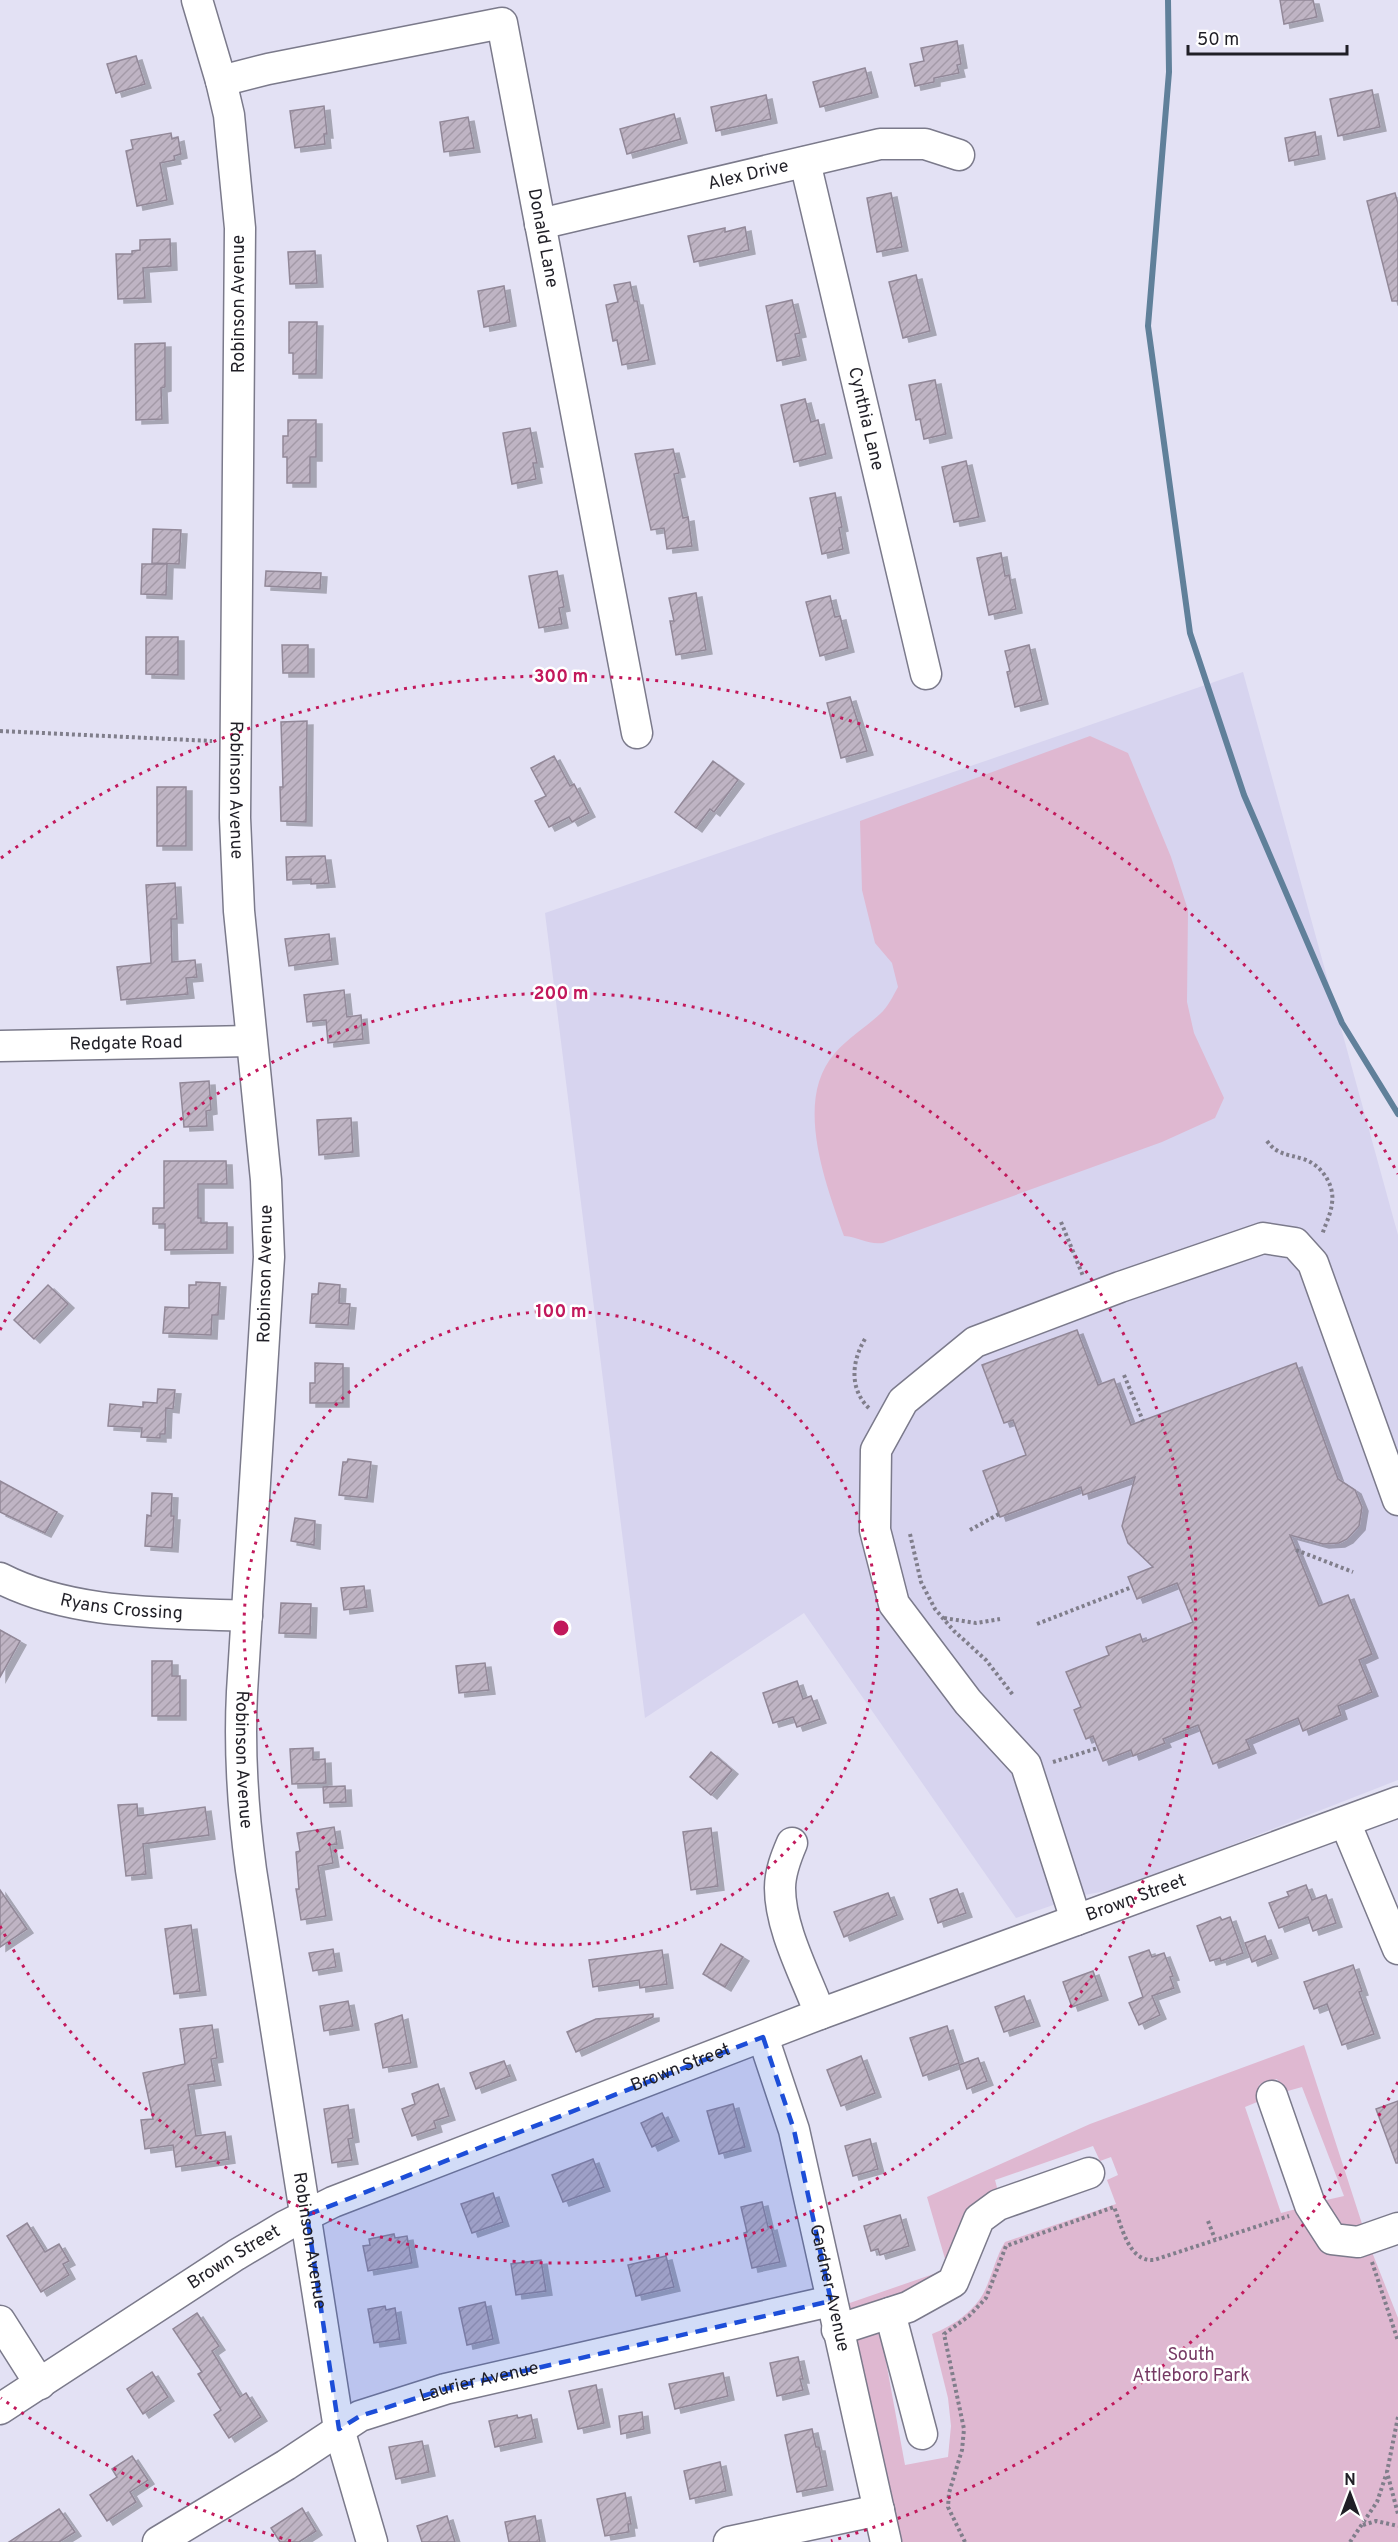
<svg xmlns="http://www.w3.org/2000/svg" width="1398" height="2542" font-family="Overpass,sans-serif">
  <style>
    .built { fill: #d7d4ef }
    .park { fill: #dfb8d1 }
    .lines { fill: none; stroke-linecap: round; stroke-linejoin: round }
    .stream { stroke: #60809a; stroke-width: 6 }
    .building { fill: url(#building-hatch); stroke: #928898; stroke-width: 1.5; filter: url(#shadow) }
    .minor-casing { stroke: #7b7a8b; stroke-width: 33 }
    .path { stroke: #807e8b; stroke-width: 4; stroke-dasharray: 3 3; stroke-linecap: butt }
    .minor { stroke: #fff; stroke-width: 30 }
    .marked { fill: #1d4ed8; fill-opacity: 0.2; stroke: #1d4ed8; stroke-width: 4.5; stroke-dasharray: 12 8; stroke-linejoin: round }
    .ring { fill: none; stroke: #c2185b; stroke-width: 3; stroke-dasharray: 3 6 }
    .labels { text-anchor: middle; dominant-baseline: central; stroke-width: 5; stroke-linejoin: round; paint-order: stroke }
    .street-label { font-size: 18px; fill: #201f26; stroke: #fff }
    .park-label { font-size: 18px; fill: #763a64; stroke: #fff }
    .centre { fill: #c2185b; stroke: #fff; stroke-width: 3 }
    .ring-label { font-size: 18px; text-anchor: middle; font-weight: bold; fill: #c2185b; stroke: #fff; stroke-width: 5; stroke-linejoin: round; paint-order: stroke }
  </style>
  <defs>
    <pattern id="building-hatch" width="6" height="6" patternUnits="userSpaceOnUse" patternTransform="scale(1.5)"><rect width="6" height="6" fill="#bfb4c4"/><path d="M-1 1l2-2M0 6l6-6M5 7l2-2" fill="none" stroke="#a49aa8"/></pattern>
    <filter id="shadow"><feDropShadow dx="6" dy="4" stdDeviation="0" flood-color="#0004"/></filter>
  </defs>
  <rect width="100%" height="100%" fill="#e3e1f4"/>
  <polygon class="built" points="1243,672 1398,1235 1398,1780 1122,1888 1079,1896 1016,1918 804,1613 645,1718 545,913"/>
  <g class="park">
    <path d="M 1090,736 L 1128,753 L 1171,857 L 1188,910 L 1187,1002 L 1194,1033 L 1224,1098 L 1215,1118 L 1162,1142 L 883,1243 C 868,1245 859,1237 844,1236 C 826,1184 793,1100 835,1053 C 848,1038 866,1027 880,1014 C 888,1007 893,996 898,987 L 892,963 L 875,943 L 862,890 L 860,821 Z"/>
    <path d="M 1304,2045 L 1365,2233 L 1357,2235 L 1336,2233 L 1328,2221 L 1322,2201 L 1344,2196 L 1302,2087 L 1284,2092 L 1277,2079 L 1259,2085 L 1262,2100 L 1245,2107 L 1281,2213 L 1300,2208 C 1314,2237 1336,2265 1372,2252 L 1398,2318 L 1398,2542 L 900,2542 L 851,2345 L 855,2336 L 880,2329 L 905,2465 L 948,2457 L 951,2426 L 948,2398 L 932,2334 C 951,2327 973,2312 983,2294 C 992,2277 995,2258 1005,2242 L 1116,2204 L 1107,2180 L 1118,2175 L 1111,2157 L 1100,2161 L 1093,2146 L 995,2180 L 1000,2199 C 981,2210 967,2222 960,2242 C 955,2255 954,2270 944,2281 C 927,2299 869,2310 844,2318 L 841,2306 L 948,2269 L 927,2197 L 1090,2124 Z"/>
  </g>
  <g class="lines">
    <polyline class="stream" points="1168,0 1169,72 1148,326 1190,633 1244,795 1342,1023 1398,1114"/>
  </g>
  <g class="building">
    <polygon points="1280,0 1313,0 1317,17 1284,24"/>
    <polygon points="957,41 961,64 957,65 959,73 934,78 934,82 915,86 910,64 924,61 921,48"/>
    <polygon points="136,56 145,84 116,93 107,64"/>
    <polygon points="865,68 872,93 820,107 813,82"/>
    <polygon points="1372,90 1380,127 1338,136 1330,99"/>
    <polygon points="766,95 771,119 716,131 711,107"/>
    <polygon points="324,106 327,134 324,134 325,144 295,148 290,111"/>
    <polygon points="674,114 681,139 627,154 620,129"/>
    <polygon points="468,117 474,148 444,152 440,122"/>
    <polygon points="1315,132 1319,155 1289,161 1285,138"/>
    <polygon points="171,133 172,139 178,137 181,154 174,156 175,160 160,163 167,200 137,206 126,151 133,149 131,140"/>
    <polygon points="891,193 902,247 877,252 867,198"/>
    <polygon points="1395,193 1398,204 1398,301 1392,301 1367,201"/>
    <polygon points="745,227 749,250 694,262 688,236 725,228 725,232"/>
    <polygon points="170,239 171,266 143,268 145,298 118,299 116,254 132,254 132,251 140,250 140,240"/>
    <polygon points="315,251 317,283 290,284 288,252"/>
    <polygon points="916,275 930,331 903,338 889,282"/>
    <polygon points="630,282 634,301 637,301 649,360 622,365 617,340 613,341 606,305 618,302 614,285"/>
    <polygon points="504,286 510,322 484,327 478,291"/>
    <polygon points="792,300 800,333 795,334 800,356 777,361 766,306"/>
    <polygon points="289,322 317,322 316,374 293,374 293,353 289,353"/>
    <polygon points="165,343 165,387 161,388 162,419 136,420 135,344"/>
    <polygon points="935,380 946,434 924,439 920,419 916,420 909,385"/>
    <polygon points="805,399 811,422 818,420 826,454 794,462 781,405"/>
    <polygon points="288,420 316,420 316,457 310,457 310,483 287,483 287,457 283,457 283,436 288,436"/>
    <polygon points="530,428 537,463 533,463 536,479 512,484 503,433"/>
    <polygon points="673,449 679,473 674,474 683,518 688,517 692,546 667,549 664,528 651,530 635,454"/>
    <polygon points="966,461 979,517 954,522 942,467"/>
    <polygon points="835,493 842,527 839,528 843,549 822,554 810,498"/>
    <polygon points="153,529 181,530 179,564 152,563"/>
    <polygon points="1001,553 1005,576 1009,575 1016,609 989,615 977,558"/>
    <polygon points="142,564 167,564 166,595 141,594"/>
    <polygon points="266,571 321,573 320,589 265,586"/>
    <polygon points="557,571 564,607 559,608 562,624 539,628 529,576"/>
    <polygon points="696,593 706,650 676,655 670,621 674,621 669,598"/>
    <polygon points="830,596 835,617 840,616 848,648 820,656 806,602"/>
    <polygon points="146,637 178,637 178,675 146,674"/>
    <polygon points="282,645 308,645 308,673 283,673"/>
    <polygon points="1029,645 1042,700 1015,707 1007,672 1010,671 1005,651"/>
    <polygon points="850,697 867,751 841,758 827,703"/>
    <polygon points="307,721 306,822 281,821 280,787 283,787 281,722"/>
    <polygon points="554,756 570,786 574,784 589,813 572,822 569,817 549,827 535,801 546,796 531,768"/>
    <polygon points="713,761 738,780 714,812 710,809 696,828 675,812"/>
    <rect x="157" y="787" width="29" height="59"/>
    <polygon points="325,856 329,883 311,884 311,879 287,880 286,857"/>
    <polygon points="175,883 177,919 171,919 172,962 195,960 197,977 186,978 188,994 121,1000 117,967 151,963 146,885"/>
    <polygon points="329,934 332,960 289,966 285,939"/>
    <polygon points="344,990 347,1017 361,1015 363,1039 328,1043 326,1020 307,1022 304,995"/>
    <polygon points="209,1081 211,1110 206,1111 207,1126 184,1127 180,1083"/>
    <polygon points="351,1118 353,1152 319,1155 317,1120"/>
    <polygon points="164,1161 226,1161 227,1184 198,1184 198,1218 201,1218 201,1223 227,1223 227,1249 165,1250 165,1224 153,1224 153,1208 164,1208"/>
    <polygon points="196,1282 220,1283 218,1315 212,1315 211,1335 163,1333 165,1307 189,1308 189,1285 196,1285"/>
    <polygon points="319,1283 340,1285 339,1303 350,1304 348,1325 310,1323 312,1294 318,1294"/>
    <polygon points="48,1285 68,1304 34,1339 14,1320"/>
    <polygon points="1077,1330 1098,1385 1114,1379 1131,1425 1296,1363 1338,1479 1355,1490 1362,1507 1359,1526 1347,1539 1339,1543 1323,1544 1290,1535 1319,1606 1348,1595 1372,1654 1359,1660 1372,1692 1338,1706 1341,1715 1303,1731 1298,1718 1246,1740 1250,1749 1213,1764 1198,1725 1163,1739 1165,1743 1133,1756 1131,1750 1103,1761 1093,1736 1086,1739 1074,1710 1081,1707 1066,1672 1109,1655 1106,1647 1140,1634 1143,1642 1193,1622 1177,1583 1137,1599 1128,1577 1153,1567 1128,1543 1122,1526 1135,1477 1083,1495 1081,1487 1000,1517 983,1471 1026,1455 1013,1420 1004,1423 982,1365"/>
    <polygon points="315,1363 343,1364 343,1403 310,1403 310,1383 315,1383"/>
    <polygon points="158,1389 175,1390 173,1409 166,1408 165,1434 160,1434 160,1438 141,1437 142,1428 108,1426 110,1404 143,1407 143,1402 157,1403"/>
    <polygon points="348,1459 371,1462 367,1498 339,1495 343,1462 347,1462"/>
    <polygon points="0,1481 57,1512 45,1533 0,1512"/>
    <polygon points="152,1493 172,1494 171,1516 174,1516 172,1548 145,1546 147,1515 151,1516"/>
    <polygon points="295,1518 315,1521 314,1545 291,1541"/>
    <polygon points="364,1586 367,1607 344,1610 341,1588"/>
    <polygon points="281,1603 311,1604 310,1634 279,1633"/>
    <polygon points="0,1630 20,1641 0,1677"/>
    <polygon points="152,1661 172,1661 172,1676 180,1676 180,1716 152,1716"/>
    <polygon points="485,1663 489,1690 459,1693 456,1666"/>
    <polygon points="797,1681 803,1699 811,1696 820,1719 797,1727 793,1717 773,1723 763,1693"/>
    <polygon points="313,1748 313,1760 325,1759 326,1783 292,1784 290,1749"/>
    <polygon points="711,1752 732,1770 711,1795 690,1777"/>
    <polygon points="345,1786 346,1802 324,1803 323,1787"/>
    <polygon points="137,1804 138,1816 205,1807 209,1835 143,1844 146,1874 126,1876 118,1805"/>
    <polygon points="334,1827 337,1844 330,1845 333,1863 318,1866 326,1916 301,1920 296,1889 299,1889 296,1852 300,1851 297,1833"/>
    <polygon points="711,1828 718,1886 691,1890 683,1832"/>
    <polygon points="1306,1885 1312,1900 1326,1895 1336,1923 1313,1931 1308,1917 1279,1928 1269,1903 1289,1896 1287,1892"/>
    <polygon points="957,1889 966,1913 938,1923 930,1899"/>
    <polygon points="0,1890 27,1929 0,1947"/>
    <polygon points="888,1893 897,1915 844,1937 834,1912"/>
    <polygon points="1220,1917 1222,1920 1230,1917 1243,1953 1221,1961 1220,1958 1210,1961 1197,1926"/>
    <polygon points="191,1925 200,1991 174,1994 165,1929"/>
    <polygon points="1265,1936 1272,1954 1252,1962 1245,1943"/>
    <polygon points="721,1944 743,1957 725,1987 703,1974"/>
    <polygon points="333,1949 336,1967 313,1971 309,1953"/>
    <polygon points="662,1950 667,1984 640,1988 639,1980 593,1987 589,1960"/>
    <polygon points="1149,1950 1152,1957 1164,1953 1173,1976 1170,1977 1174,1988 1152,1996 1160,2015 1139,2025 1129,2003 1143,1997 1129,1957"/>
    <polygon points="1353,1965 1362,1991 1359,1992 1374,2034 1342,2045 1327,2004 1314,2009 1304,1982"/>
    <polygon points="1093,1971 1102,1996 1072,2007 1063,1982"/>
    <polygon points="1024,1996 1034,2022 1004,2032 995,2007"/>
    <polygon points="348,2001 353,2026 324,2031 320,2006"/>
    <polygon points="653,2014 653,2017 576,2052 567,2032 596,2019"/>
    <polygon points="402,2015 411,2063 383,2068 375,2024"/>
    <polygon points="212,2025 217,2058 211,2059 215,2081 188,2085 196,2136 225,2132 229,2159 176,2167 173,2145 145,2149 141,2120 153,2119 143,2073 185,2064 180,2029"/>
    <polygon points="947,2026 959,2063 923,2076 910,2038"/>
    <polygon points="861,2056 875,2093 841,2106 827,2070"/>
    <polygon points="978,2058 987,2081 967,2089 959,2065"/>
    <polygon points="504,2061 510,2076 476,2089 470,2073"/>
    <polygon points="438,2084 449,2116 434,2121 436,2128 412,2136 402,2109 415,2104 412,2094"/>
    <polygon points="1398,2101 1398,2163 1396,2163 1376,2109"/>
    <polygon points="733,2104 745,2147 719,2154 707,2111"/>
    <polygon points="348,2105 353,2138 348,2139 352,2160 332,2163 324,2109"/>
    <polygon points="662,2113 673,2137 652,2147 641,2123"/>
    <polygon points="870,2139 878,2169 853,2176 845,2146"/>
    <polygon points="593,2159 604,2187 563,2202 552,2175"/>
    <polygon points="493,2193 503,2222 472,2233 461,2204"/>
    <polygon points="762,2202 768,2227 771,2226 780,2262 752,2268 744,2233 747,2232 741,2207"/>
    <polygon points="900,2215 909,2246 880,2255 878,2249 871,2251 864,2226"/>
    <polygon points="27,2223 45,2252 59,2244 69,2261 63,2264 69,2275 41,2292 7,2236"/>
    <polygon points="394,2234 395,2238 407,2236 412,2263 368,2271 363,2246 370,2245 369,2239"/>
    <polygon points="666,2256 674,2287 636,2296 628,2265"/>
    <polygon points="541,2260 546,2291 516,2295 511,2264"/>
    <polygon points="485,2302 493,2339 467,2345 459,2308"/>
    <polygon points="385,2306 386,2310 395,2308 400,2339 374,2343 368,2309"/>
    <polygon points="197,2313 219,2346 212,2351 240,2397 246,2393 261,2417 229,2438 214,2415 221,2410 198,2374 202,2372 173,2329"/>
    <polygon points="798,2357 803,2379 800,2379 803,2390 777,2396 770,2363"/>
    <polygon points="152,2372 168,2397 143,2414 127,2389"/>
    <polygon points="723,2373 728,2396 675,2409 669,2384"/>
    <polygon points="596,2385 604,2423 578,2429 569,2391"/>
    <polygon points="642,2412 644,2429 621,2434 619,2416"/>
    <polygon points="517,2415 518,2418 531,2415 536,2438 495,2447 489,2421"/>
    <polygon points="812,2429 816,2447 819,2447 827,2486 797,2492 785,2435"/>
    <polygon points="422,2441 429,2472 396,2479 389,2447"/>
    <polygon points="132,2456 148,2480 130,2492 136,2502 107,2521 90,2495 117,2477 112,2469"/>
    <polygon points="720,2462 726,2491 690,2499 684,2471"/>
    <polygon points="625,2493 631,2524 628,2524 629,2532 605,2536 597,2499"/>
    <polygon points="302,2508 316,2531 299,2542 280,2542 271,2528"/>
    <polygon points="59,2509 75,2532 59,2542 9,2542"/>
    <polygon points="447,2516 455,2542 422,2542 417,2526"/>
    <polygon points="535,2516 540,2542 509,2542 505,2522"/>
  </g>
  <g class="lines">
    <defs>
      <g id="minor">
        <path id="s1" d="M 197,0 L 221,81 L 229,115 L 240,228 L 235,818 L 239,911 L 266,1180 L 269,1257 L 242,1692 C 239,1752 243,1811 251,1870 L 339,2429 L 372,2542"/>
        <path id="s2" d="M 221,81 L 268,69 L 502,23 L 637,733"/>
        <path id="s3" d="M 805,162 L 926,674"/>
        <path id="s4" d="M 540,224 L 880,144 L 925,144 L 959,155"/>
        <path id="s5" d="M 0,1046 L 251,1041"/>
        <path id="s6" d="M 0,1578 C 74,1616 166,1612 247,1616"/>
        <polyline points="1345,1822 1398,1949"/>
        <path d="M 792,1843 C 786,1857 780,1872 780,1888 C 780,1929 806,1976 820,2014"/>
        <polyline points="1076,1920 1026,1765 968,1702 894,1604 875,1530 876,1450 903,1401 975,1342 1120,1287 1263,1238 1295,1243 1313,1263 1398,1500"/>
        <path id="s7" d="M 763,2037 L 794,2130 L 886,2542"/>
        <polyline points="1272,2096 1310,2205 1332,2239 1358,2242 1398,2228"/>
        <polyline points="890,2313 922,2434"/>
        <polyline points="0,2321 40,2384"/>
        <polyline points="837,2330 908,2307 953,2282 979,2219 998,2205 1089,2173"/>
        <path id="s8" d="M 0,2409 L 236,2255 L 285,2226 L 333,2202 L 820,2014 L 1398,1802"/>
        <path id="s9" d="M 158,2542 L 286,2465 L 360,2416 L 445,2389 L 831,2301"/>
        <polyline points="729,2542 879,2510"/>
      </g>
    </defs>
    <use href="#minor" class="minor-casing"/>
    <g class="path">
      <polyline points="0,731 212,741"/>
      <path d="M 1267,1141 C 1277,1155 1288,1154 1303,1159 C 1321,1164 1335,1185 1332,1203 C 1331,1214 1325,1225 1322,1235"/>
      <polyline points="1061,1222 1083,1276"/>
      <path d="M 865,1339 C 851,1362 849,1391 871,1410"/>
      <polyline points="1124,1375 1143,1421"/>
      <polyline points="970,1530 999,1514"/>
      <polyline points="910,1534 921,1582 935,1609 954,1631 986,1660 1013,1695"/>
      <polyline points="1296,1550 1353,1572"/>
      <polyline points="944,1618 976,1623 1000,1619"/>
      <polyline points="1037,1624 1132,1587"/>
      <polyline points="1053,1762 1098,1748"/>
      <polyline points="1208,2221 1215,2239"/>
      <polyline points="1372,2262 1398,2341"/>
      <polyline points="1398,2417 1387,2472 1398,2514"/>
      <polyline points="1363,2525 1376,2521 1398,2526"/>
      <path d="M 965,2542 L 948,2507 L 949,2493 L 962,2450 L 964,2429 L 944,2334 L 969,2316 L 986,2298 L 1006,2246 L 1114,2207 C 1122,2226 1128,2262 1154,2260 L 1289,2216"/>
      <polyline points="1350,2542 1377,2502 1386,2475"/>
    </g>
    <use href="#minor" class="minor"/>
  </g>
  <path class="marked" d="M 763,2037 L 794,2130 L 831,2301 L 445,2389 L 360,2416 L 339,2429 L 307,2215 Z"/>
  <g class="ring">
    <circle cx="561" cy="1628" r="317"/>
    <path d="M0 1330A635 635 0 1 1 0 1926"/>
    <path d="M1398 2082A952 952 0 0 1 831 2541M291 2541A952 952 0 0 1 1 2398M1 858A952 952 0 0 1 1398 1174"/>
  </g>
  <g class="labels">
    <g class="street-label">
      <text stroke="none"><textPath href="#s4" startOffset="214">Alex Drive</textPath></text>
      <text stroke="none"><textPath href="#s2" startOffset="506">Donald Lane</textPath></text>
      <text transform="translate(239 304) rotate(-90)">Robinson Avenue</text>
      <text stroke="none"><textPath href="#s3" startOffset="264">Cynthia Lane</textPath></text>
      <text stroke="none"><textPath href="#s1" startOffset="795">Robinson Avenue</textPath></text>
      <text stroke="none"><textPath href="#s5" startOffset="126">Redgate Road</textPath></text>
      <text transform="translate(266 1274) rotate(-89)">Robinson Avenue</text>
      <text stroke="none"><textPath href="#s6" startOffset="126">Ryans Crossing</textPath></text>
      <text stroke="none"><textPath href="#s1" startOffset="1767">Robinson Avenue</textPath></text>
      <text stroke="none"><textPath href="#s8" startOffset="1251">Brown Street</textPath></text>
      <text stroke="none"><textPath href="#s8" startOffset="765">Brown Street</textPath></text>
      <text stroke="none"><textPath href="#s1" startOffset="2253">Robinson Avenue</textPath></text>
      <text stroke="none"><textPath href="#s8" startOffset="279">Brown Street</textPath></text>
      <text stroke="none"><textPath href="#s7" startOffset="260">Gardner Avenue</textPath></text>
      <text stroke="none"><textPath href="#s9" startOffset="362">Laurier Avenue</textPath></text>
    </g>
    <g class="park-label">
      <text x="1191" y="2355">South<tspan x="1191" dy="21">Attleboro Park</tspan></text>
    </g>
  </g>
  <circle cx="561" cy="1628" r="9" class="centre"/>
  <g class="ring-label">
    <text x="561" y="682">300 m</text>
    <text x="561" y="999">200 m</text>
    <text x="561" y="1317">100 m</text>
  </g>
  <g transform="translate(1350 2494)" stroke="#ffffff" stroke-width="4.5" paint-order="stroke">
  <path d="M0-4.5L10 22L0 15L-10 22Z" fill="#201f26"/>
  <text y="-9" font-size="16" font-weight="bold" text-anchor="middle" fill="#201f26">N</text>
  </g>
  <path d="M1188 45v9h159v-9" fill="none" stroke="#201f26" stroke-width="3"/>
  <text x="1197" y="45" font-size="18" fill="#201f26" stroke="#ffffff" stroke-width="4.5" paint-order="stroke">50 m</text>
</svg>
